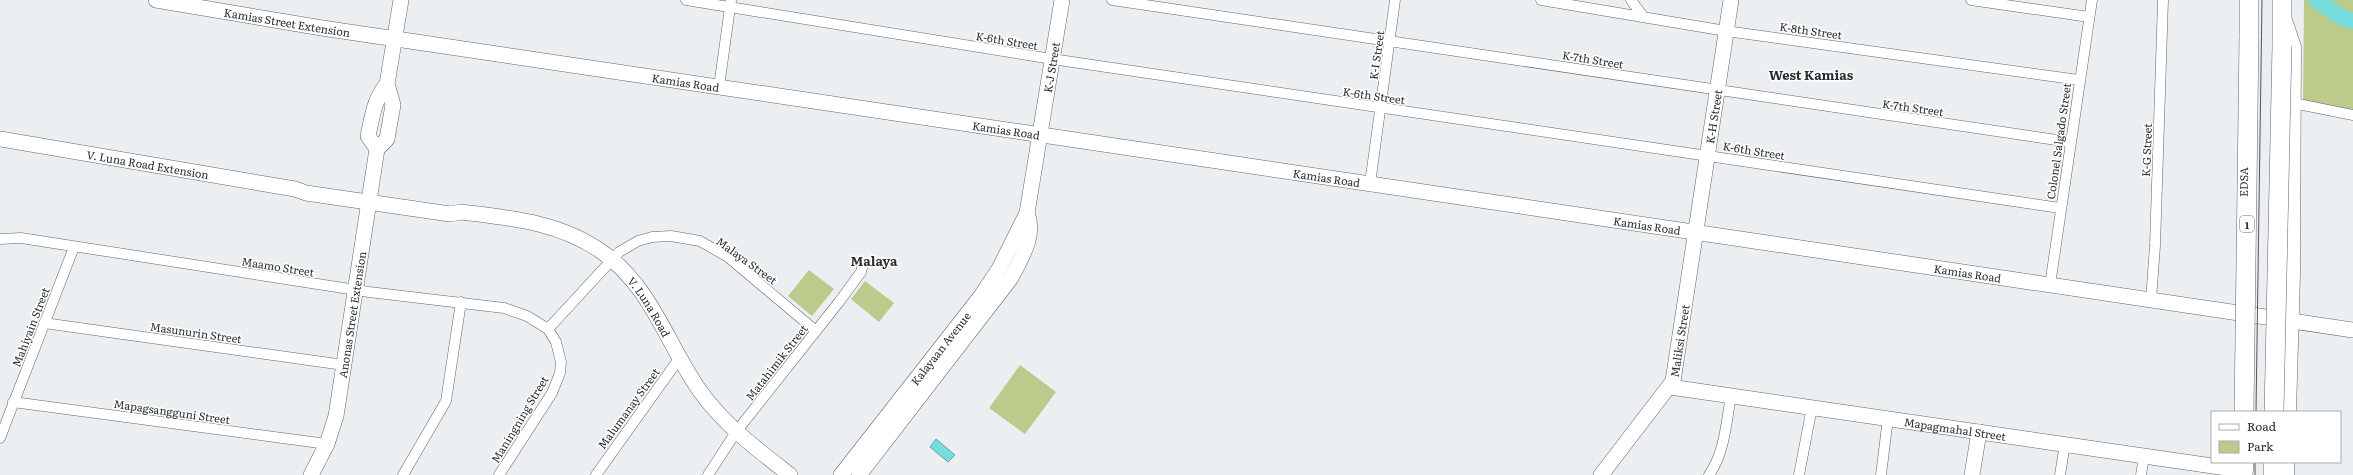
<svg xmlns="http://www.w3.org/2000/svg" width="2353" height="475" font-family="Literata,serif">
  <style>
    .green { fill: #bccb8b }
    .water { fill: #77dcdc; stroke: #60a8a8 }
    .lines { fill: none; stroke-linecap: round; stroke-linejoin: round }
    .river { stroke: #77dcdc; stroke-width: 16 }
    .street-casing { stroke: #626466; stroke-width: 11 }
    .secondary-casing { stroke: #626466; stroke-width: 16 }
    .primary-casing { stroke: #626466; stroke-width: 17 }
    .highway-casing { stroke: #626466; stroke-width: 20 }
    .street { stroke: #fff; stroke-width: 10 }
    .secondary { stroke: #fff; stroke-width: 15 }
    .primary { stroke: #fff; stroke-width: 16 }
    .highway { stroke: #fff; stroke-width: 19 }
    .tram { stroke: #535456; stroke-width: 1 }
    .highway-bridge-casing { stroke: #626466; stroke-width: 20; stroke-linecap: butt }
    .highway-bridge { stroke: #fff; stroke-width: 19 }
    .labels { text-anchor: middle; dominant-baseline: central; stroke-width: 3; stroke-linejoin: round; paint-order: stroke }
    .shield { fill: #fff; stroke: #6b6c6d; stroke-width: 1 }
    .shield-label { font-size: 10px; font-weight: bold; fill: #2c2d2e }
    .street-label { font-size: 11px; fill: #2c2d2e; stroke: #fff }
    .quarter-label { font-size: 13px; font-weight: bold; fill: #2c2d2e; stroke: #fff }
  </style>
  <rect width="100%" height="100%" fill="#eceff2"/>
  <g class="green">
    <polygon points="2304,0 2353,0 2353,113 2303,102"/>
    <polygon points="809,270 834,289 812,316 788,296"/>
    <polygon points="865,281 894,303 879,322 851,299"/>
    <polygon points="1020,365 1056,392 1025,434 989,408"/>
  </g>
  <polygon class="water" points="936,439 955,455 948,462 930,447"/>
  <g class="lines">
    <polyline class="river" points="2316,0 2343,18 2353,21"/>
    <defs>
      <g id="street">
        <polyline points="686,0 1052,59 2060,208"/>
        <polyline points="1112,0 2070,142"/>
        <polyline points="1541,0 1726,31 2079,80"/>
        <polyline points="1631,0 1642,15"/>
        <polyline points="1971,0 2089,17"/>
        <polyline points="719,87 731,0"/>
        <polyline points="2293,103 2353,115"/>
        <polyline points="1370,184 1395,0"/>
        <polyline points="0,239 21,238 369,292 504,308 527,316 548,329 556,342 561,362 560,373 552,393 499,475"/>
        <polyline points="2050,285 2092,0"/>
        <polyline points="2151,300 2155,246 2163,0"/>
        <polyline points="44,323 344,365"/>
        <polyline points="548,329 619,252 638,241 652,237 671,236 700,241 728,257 816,331"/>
        <polyline points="13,402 327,444"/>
        <polyline points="0,438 74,247"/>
        <polyline points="403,475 446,401 461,302"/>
        <polyline points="596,475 681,356"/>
        <polyline points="708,475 736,432 839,302 861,272 863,264"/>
        <path d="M 1709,475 C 1725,452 1726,423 1731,396"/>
        <polyline points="1799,475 1812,407"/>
        <polyline points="1881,475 1888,418"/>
        <polyline points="2060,475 2065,444"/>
        <polyline points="2141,475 2144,456"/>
      </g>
      <g id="secondary">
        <path id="s1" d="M 156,0 L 322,28 L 2353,330"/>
        <path id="s2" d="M 0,139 L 295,189 L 306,193 L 450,214 L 461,212 C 510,218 560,222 602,252 C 651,286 667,344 700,391 C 724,425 758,450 790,475"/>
        <path d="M 377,149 L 368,136 C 372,118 374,99 387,84"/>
        <path id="s3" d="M 1670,387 L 2240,470"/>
        <path id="s4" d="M 311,475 L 327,444 L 336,416 L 377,149 L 387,139 L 393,105 L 387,84 L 401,0"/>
        <path id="s5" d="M 841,475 L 981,296 L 999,269 L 1027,213 L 1062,0"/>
        <path d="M 859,475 L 1011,278 C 1021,258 1036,236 1027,213"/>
        <path id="s6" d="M 1601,475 L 1673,381 L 1731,0"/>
        <polyline points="1972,475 1979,432"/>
      </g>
      <g id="primary">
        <polyline points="2285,23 2293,47 2292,274 2288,412"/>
        <polyline points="2286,475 2286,462"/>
      </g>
      <g id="highway">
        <polyline points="2249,0 2249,36"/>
        <polyline points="2282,0 2282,46"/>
        <polyline points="2243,475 2244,462"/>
        <polyline points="2273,475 2273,462"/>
      </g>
    </defs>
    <use href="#street" class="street-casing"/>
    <use href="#secondary" class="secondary-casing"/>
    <use href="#primary" class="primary-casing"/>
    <use href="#highway" class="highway-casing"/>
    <use href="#street" class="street"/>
    <use href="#secondary" class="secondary"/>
    <use href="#primary" class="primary"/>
    <use href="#highway" class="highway"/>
    <g class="tram">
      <polyline points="2256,412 2262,0"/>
      <polyline points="2255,475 2255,462"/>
    </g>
    <defs>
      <g id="highway-bridge">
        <polyline points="2244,412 2249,36"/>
        <polyline points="2274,412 2282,46"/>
      </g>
    </defs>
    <use href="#highway-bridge" class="highway-bridge-casing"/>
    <use href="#highway-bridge" class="highway-bridge"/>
  </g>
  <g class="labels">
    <rect class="shield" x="2240" y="216" width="14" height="16" rx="3"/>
    <g class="shield-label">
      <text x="2247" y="224">1</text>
    </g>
    <g class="street-label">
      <text stroke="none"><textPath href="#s1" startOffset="133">Kamias Street Extension</textPath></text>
      <text transform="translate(1811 30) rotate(8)">K-8th Street</text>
      <text transform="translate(1007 40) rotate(9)">K-6th Street</text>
      <text transform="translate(1376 55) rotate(-82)">K-I Street</text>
      <text transform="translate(1593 59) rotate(9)">K-7th Street</text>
      <text stroke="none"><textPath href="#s5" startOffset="470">K-J Street</textPath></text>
      <text stroke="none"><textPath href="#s1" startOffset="536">Kamias Road</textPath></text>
      <text transform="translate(1374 95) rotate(8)">K-6th Street</text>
      <text transform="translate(1913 107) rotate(8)">K-7th Street</text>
      <text stroke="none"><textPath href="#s6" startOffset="386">K-H Street</textPath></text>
      <text stroke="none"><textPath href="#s1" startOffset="860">Kamias Road</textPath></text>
      <text transform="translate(2058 141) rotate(-82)">Colonel Salgado Street</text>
      <text transform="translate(1754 150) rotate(9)">K-6th Street</text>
      <text transform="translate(2146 150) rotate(-88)">K-G Street</text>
      <text stroke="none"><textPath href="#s2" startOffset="150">V. Luna Road Extension</textPath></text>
      <text stroke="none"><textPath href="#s1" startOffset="1184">Kamias Road</textPath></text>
      <text transform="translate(2243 182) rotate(-89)">EDSA</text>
      <text stroke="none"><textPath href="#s1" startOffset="1508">Kamias Road</textPath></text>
      <text transform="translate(747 260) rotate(36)">Malaya Street</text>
      <text transform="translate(278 266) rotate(9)">Maamo Street</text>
      <text stroke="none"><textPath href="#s1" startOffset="1832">Kamias Road</textPath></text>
      <text stroke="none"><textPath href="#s2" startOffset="689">V. Luna Road</textPath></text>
      <text stroke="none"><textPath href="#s4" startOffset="167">Anonas Street Extension</textPath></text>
      <text transform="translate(30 327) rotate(-69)">Mahiyain Street</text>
      <text transform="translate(196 332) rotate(8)">Masunurin Street</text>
      <text stroke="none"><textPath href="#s6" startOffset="159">Maliksi Street</textPath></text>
      <text stroke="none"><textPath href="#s5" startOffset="161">Kalayaan Avenue</textPath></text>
      <text transform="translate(776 362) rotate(-52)">Matahimik Street</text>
      <text transform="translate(628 408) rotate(-54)">Malumanay Street</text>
      <text transform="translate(172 411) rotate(8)">Mapagsangguni Street</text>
      <text transform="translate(519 419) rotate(-59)">Maningning Street</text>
      <text stroke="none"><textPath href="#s3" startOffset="288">Mapagmahal Street</textPath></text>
    </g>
    <g class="quarter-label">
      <text x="1811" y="74">West Kamias</text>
      <text x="874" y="260">Malaya</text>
    </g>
  </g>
  <rect x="2211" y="411" width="130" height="52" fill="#ffffff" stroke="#ababab"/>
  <rect x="2219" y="424" width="20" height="6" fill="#ffffff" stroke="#ababab"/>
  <text x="2247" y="431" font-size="12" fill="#2c2d2e">Road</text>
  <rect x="2219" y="441" width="20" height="12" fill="#bccb8b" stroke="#ababab"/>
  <text x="2247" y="451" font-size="12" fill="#2c2d2e">Park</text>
</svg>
